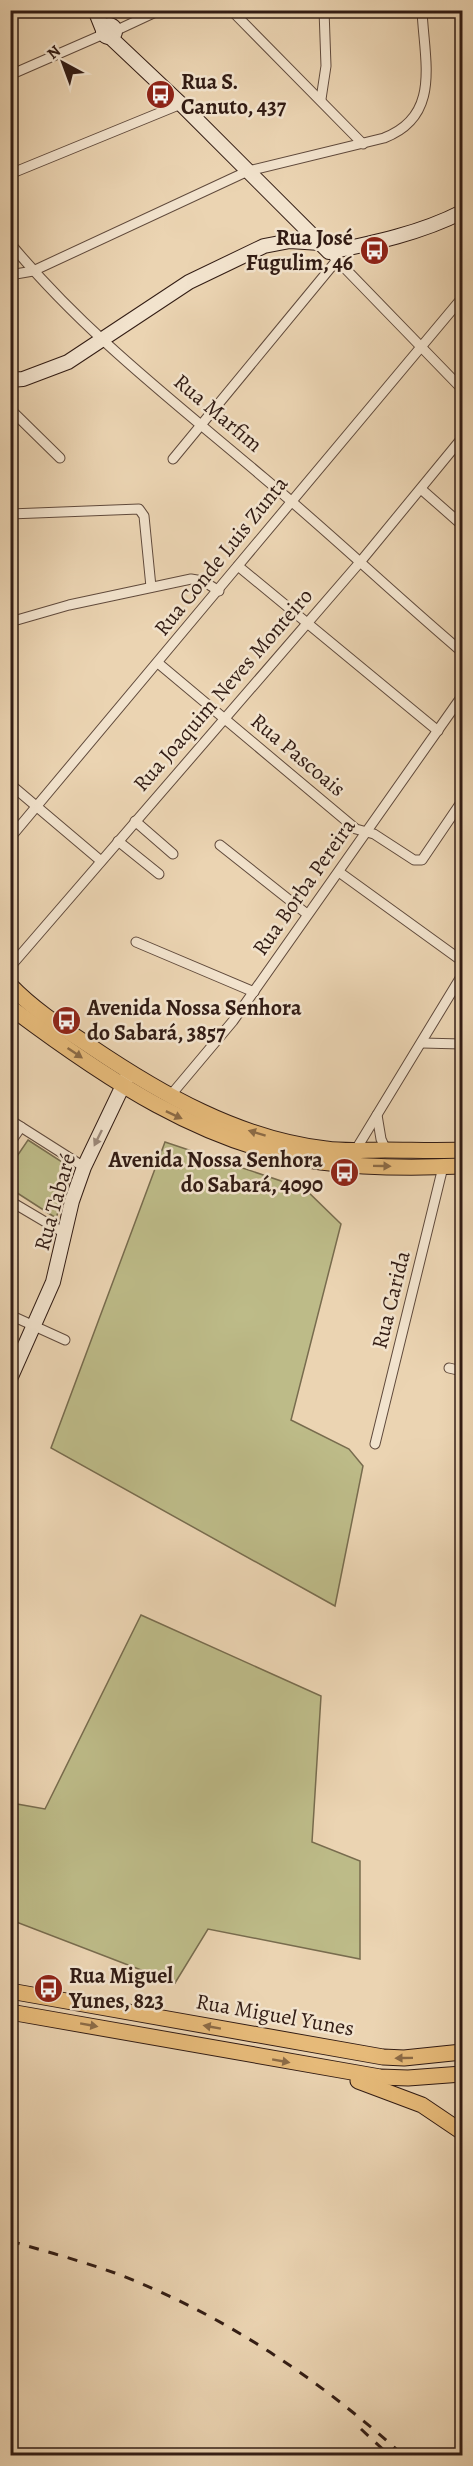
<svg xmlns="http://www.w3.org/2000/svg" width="473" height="2466" font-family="Alegreya,serif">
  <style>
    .green { fill: #bdbb88; stroke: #786c4e; stroke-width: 1.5 }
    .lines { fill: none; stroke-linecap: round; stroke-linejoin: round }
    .street-casing { stroke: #604a3c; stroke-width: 11 }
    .secondary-casing { stroke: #321c14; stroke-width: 16 }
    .primary-casing { stroke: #321c14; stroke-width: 17 }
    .street { stroke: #f2e3cd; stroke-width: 9 }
    .secondary { stroke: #f2e3cd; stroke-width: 14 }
    .primary { stroke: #e6ba79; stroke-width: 15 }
    .rail { stroke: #321c14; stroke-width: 3; stroke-dasharray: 10 10; stroke-linecap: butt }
    .oneway { fill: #8c6b46 }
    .oneway2 { fill: #9c897a }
    .labels { text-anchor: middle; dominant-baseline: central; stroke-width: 5; stroke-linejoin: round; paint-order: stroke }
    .poi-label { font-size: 22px; font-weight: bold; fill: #321c14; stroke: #f2e3cd; text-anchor: start }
    .street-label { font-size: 22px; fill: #321c14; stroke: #f2e3cd }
  </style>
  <rect width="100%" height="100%" fill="#ebd4b2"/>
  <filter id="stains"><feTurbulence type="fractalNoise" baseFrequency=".00333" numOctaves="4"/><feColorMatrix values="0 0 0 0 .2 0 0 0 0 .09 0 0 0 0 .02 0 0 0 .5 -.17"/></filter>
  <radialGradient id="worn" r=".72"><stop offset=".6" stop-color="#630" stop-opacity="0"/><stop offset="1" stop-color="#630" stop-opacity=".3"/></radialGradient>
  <g class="green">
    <polygon points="28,1140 73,1169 56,1218 11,1189 11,1165"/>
    <polygon points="165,1142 305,1189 341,1224 291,1420 349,1449 363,1466 335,1606 51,1448"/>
    <polygon points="141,1615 321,1696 312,1842 360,1861 360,1959 208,1929 175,1983 11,1920 11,1803 45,1809"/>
  </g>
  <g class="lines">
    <defs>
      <g id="street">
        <polyline points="231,10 363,144"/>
        <polyline points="115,31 160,10"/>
        <polyline points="10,75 104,34"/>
        <polyline points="321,99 326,66 324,10"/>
        <polyline points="10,174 181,104"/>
        <path d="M 10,243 C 84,333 176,403 264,478 C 331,534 395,595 462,652"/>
        <polyline points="334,257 462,389"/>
        <path d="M 10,275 L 33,271 L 248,171 L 384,138 C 442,116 424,60 422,10"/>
        <polyline points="10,409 60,458"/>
        <polyline points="173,459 337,260"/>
        <polyline points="421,489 462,525"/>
        <polyline points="10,514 139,509 144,516 151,587"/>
        <polyline points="238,566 438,731"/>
        <polyline points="10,622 69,605 191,579 203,581 219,591"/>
        <polyline points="158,663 356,829 374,834 414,860 422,860 424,857 462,801"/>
        <polyline points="10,784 101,861"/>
        <polyline points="135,821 173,854"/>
        <path d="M 10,838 C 162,659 310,477 462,298"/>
        <polyline points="118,841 159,874"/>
        <polyline points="220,845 307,914"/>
        <polyline points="339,872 462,961"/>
        <polyline points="136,942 254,992"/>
        <polyline points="10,967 361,561 462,438"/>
        <polyline points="422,1043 462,1044"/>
        <polyline points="170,1096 233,1021 462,696"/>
        <polyline points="377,1115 381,1139 386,1150"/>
        <polyline points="10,1120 84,1167"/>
        <polyline points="10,1143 21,1127"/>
        <polyline points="355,1151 462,975"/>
        <polyline points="10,1201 64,1233"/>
        <polyline points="10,1315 65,1340"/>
        <polyline points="449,1368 462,1371"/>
        <polyline points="375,1444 443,1167"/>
      </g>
      <g id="secondary">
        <polyline points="95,10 103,30"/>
        <circle cx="109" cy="31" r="6"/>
        <path d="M 110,37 L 181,104 L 329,252 C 374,243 421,233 462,212"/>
        <polyline points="10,380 23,379 68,362 189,282 264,246 290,241 320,243"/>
        <polyline points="10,1379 53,1282 72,1201 84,1167 127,1077"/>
      </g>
      <g id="primary">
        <path d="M 10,985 C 34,1010 61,1027 90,1046 C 161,1094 239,1139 326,1149 C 346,1152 365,1150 385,1150 C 411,1150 437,1151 462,1150"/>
        <path d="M 10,1007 C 103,1077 204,1146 321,1162 C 367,1168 416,1168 462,1166"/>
        <polyline points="10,1991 383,2057 404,2058 462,2052"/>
        <polyline points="10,2012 380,2077 408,2078 462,2074"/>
        <polyline points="358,2081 422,2105 462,2132"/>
      </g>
    </defs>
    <use href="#street" class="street-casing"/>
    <use href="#secondary" class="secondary-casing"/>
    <use href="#primary" class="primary-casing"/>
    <use href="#street" class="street"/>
    <use href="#secondary" class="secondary"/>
    <use href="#primary" class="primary"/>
    <g class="rail">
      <path d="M 10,2241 C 45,2251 81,2261 115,2273 C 223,2314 319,2379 404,2456"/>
      <polyline points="361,2429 390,2456"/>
    </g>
  </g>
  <defs><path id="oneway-solid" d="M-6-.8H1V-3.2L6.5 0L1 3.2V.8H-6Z" transform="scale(1.5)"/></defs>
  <g class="oneway">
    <use href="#oneway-solid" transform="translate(75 1053) rotate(34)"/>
    <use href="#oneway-solid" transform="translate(174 1115) rotate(25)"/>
    <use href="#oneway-solid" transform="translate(257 1133) rotate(-163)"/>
    <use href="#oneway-solid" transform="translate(382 1166) rotate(1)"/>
    <use href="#oneway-solid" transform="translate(89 2025) rotate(10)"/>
    <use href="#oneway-solid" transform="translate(212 2027) rotate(-170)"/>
    <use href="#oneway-solid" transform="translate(404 2058) rotate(179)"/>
    <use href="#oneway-solid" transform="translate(281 2061) rotate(10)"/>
  </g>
  <use class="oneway2" href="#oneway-solid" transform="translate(98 1138) rotate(116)"/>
  <defs>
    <symbol id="bus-disc" viewBox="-11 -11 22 22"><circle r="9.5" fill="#8f2418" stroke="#f2e3cd"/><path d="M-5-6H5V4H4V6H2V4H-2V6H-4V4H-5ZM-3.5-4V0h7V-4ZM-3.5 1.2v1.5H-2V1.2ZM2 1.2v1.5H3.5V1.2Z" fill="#fff"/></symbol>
  </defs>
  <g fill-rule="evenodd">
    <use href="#bus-disc" x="144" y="78" width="33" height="33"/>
    <use href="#bus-disc" x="358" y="234" width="33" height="33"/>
    <use href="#bus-disc" x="50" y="1004" width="33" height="33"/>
    <use href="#bus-disc" x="328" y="1156" width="33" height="33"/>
    <use href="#bus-disc" x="32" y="1972" width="33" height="33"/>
  </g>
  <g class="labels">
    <g class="poi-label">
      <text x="181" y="82">Rua S.<tspan x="181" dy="25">Canuto, 437</tspan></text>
      <text x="353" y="238" text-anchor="end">Rua José<tspan x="353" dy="25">Fugulim, 46</tspan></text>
      <text x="87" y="1008">Avenida Nossa Senhora<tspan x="87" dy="25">do Sabará, 3857</tspan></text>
      <text x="323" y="1160" text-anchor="end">Avenida Nossa Senhora<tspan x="323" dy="25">do Sabará, 4090</tspan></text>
      <text x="69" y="1976">Rua Miguel<tspan x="69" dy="25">Yunes, 823</tspan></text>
    </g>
    <g class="street-label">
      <text transform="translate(218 413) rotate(40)">Rua Marfim</text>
      <text transform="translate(221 556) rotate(-51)">Rua Conde Luis Zunta</text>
      <text transform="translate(223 690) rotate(-49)">Rua Joaquim Neves Monteiro</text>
      <text transform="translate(298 755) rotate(40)">Rua Pascoais</text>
      <text transform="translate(304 887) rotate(-55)">Rua Borba Pereira</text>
      <text transform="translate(55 1202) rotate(-74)">Rua Tabaré</text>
      <text transform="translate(391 1300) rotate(-76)">Rua Carida</text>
      <text transform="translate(275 2015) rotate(10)">Rua Miguel Yunes</text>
    </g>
  </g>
  <rect width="473" height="2466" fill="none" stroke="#ebd4b2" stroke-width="36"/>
  <rect x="12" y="12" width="449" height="2442" fill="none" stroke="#321c14" stroke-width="3"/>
  <rect x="18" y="18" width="437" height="2430" fill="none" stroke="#321c14" stroke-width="1.5"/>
  <g transform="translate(63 63) rotate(319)" stroke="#f2e3cd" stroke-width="4.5" paint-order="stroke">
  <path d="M0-4.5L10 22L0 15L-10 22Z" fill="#321c14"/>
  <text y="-9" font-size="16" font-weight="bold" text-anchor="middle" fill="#321c14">N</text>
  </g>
  <rect width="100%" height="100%" filter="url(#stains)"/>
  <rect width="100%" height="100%" fill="url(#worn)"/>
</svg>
